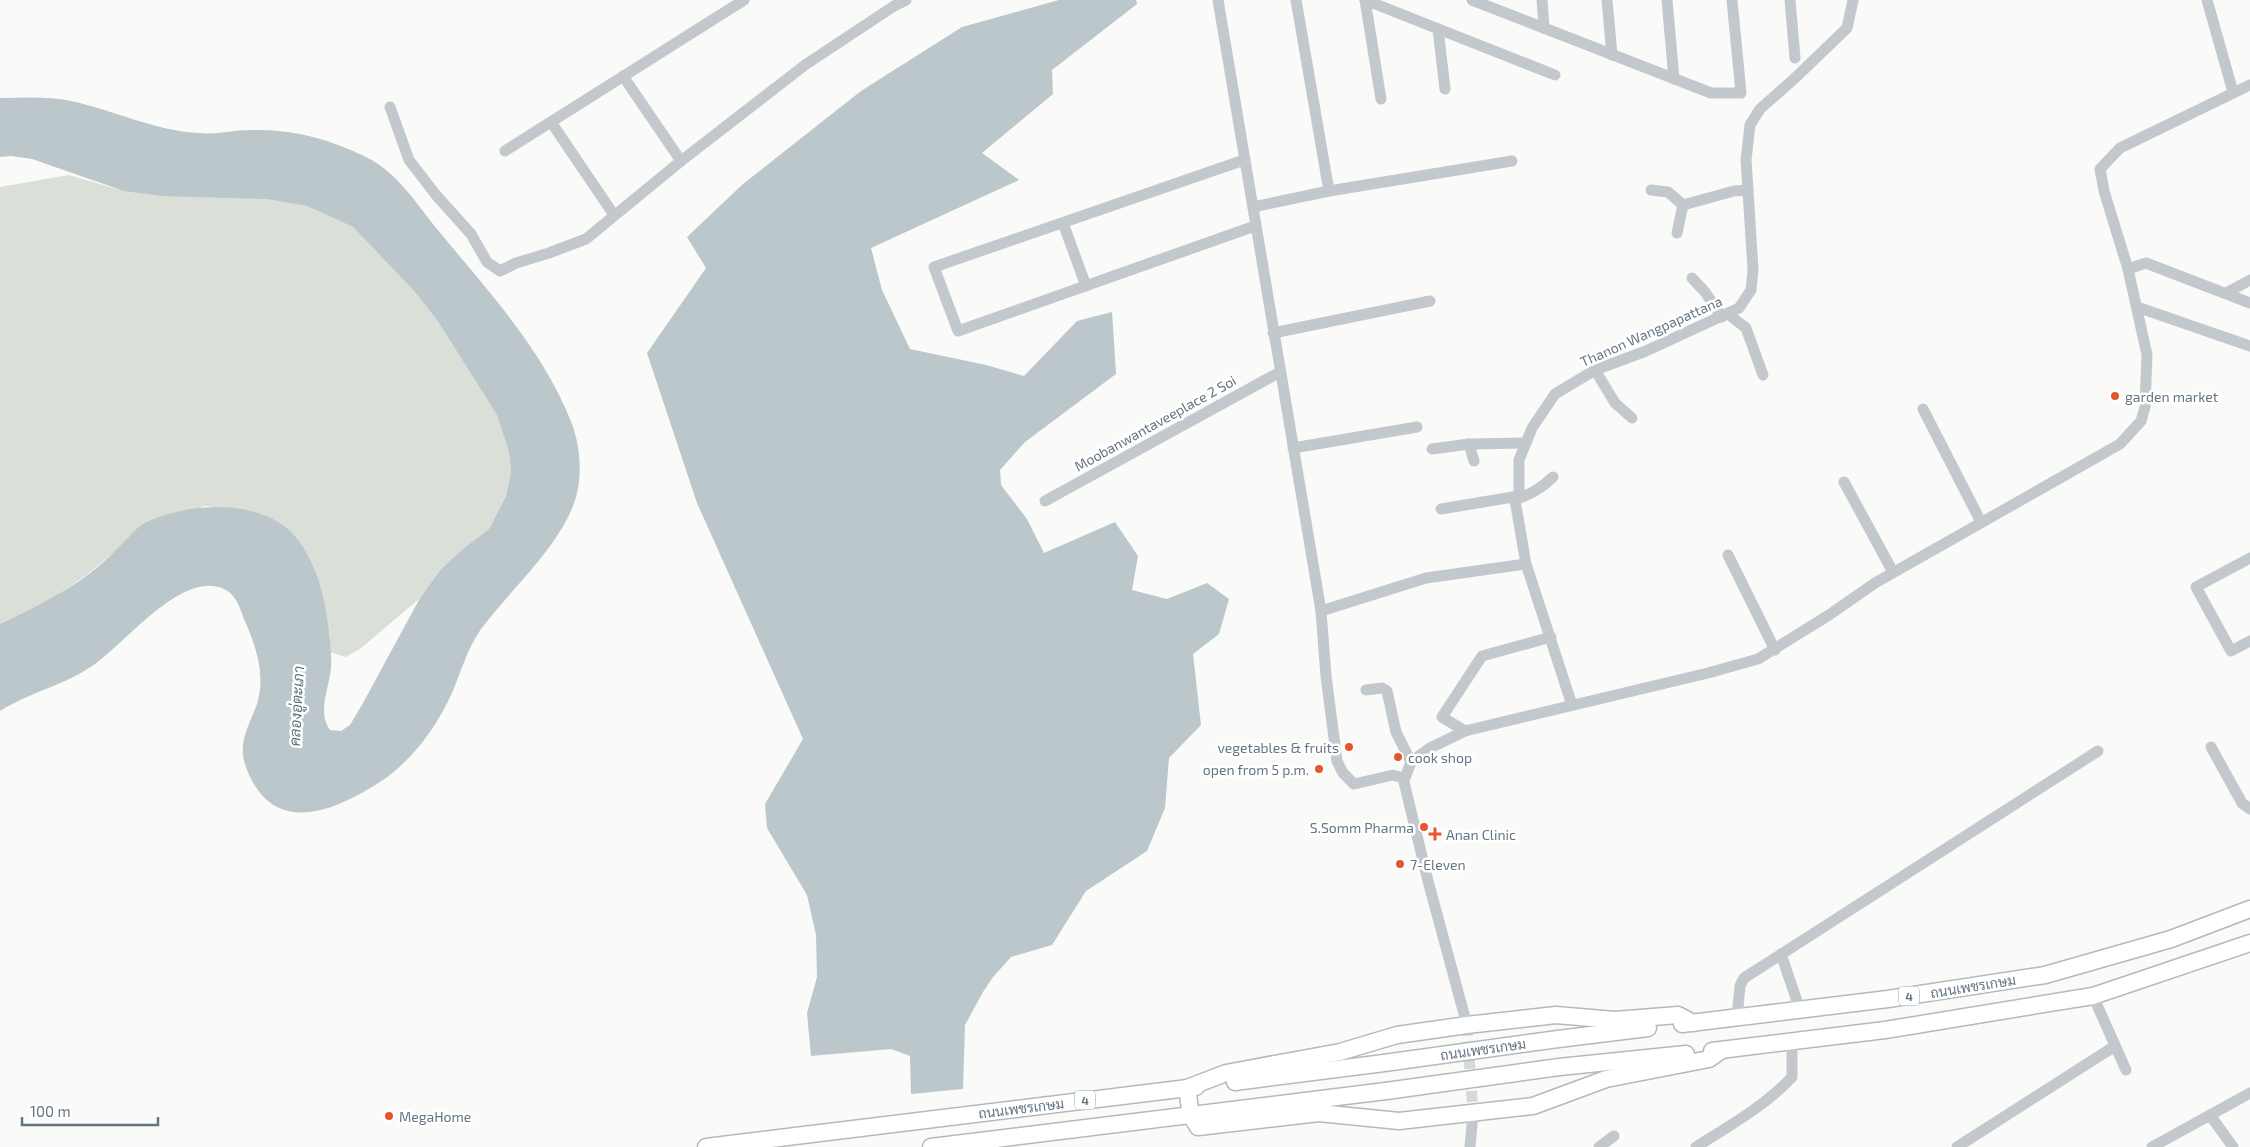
<svg xmlns="http://www.w3.org/2000/svg" width="2250" height="1147" font-family="'Exo 2',Sarabun,sans-serif">
  <style>
    .green { fill: #dadfd7 }
    .water { fill: #bbc7cb }
    .lines { fill: none; stroke-linecap: round; stroke-linejoin: round }
    .minor-tunnel { stroke: #d5d9db; stroke-width: 11; stroke-dasharray: 11 5.5; stroke-linecap: butt }
    .highway-casing { stroke: #b4b9bd; stroke-width: 19 }
    .minor { stroke: #c3c8cc; stroke-width: 11 }
    .highway { stroke: #fff; stroke-width: 16 }
    .highway-bridge-casing { stroke: #b4b9bd; stroke-width: 19; stroke-linecap: butt }
    .highway-bridge { stroke: #fff; stroke-width: 16 }
    .poi-dot { fill: #e4572e; stroke: #fff; stroke-width: 2 }
    .labels { text-anchor: middle; dominant-baseline: central; stroke-width: 5; stroke-linejoin: round; paint-order: stroke }
    .shield { fill: #fff; stroke: #939fa8; stroke-width: 1 }
    .shield-label { font-size: 12px; font-weight: bold; fill: #657683 }
    .street-label { font-size: 14px; fill: #657683; stroke: #fff }
    .poi-label { font-size: 14px; fill: #657683; stroke: #fff; text-anchor: start }
    .water-label { font-size: 15px; font-style: italic; fill: #60757c; stroke: #fff }
  </style>
  <rect width="100%" height="100%" fill="#fafaf8"/>
  <polygon class="green" points="69,175 124,191 266,199 307,206 353,227 414,291 437,320 497,415 509,452 511,472 506,496 489,529 464,548 441,569 420,598 360,649 345,657 330,652 330,633 289,531 268,517 239,509 204,506 113,553 89,573 52,599 0,624 0,187"/>
  <g class="water">
    <polygon points="1059,0 1136,0 1137,4 1052,70 1053,94 982,153 1019,180 871,248 882,290 910,349 986,365 1024,376 1077,321 1112,312 1116,374 1025,442 1000,470 1001,485 1027,519 1044,553 1115,522 1138,556 1132,590 1167,599 1207,583 1229,599 1219,634 1193,654 1201,725 1169,758 1165,808 1147,851 1086,891 1052,945 1011,957 993,977 983,992 965,1025 963,1089 911,1094 910,1056 891,1049 811,1056 807,1013 817,977 816,935 807,895 767,828 765,804 803,739 697,503 647,353 706,268 687,237 743,184 861,91 962,27"/>
    <path d="M 0,98 C 23,98 48,96 71,101 C 113,110 155,131 199,133 C 216,135 234,130 251,130 C 281,129 310,134 338,145 C 351,150 366,156 378,164 C 402,180 419,207 437,229 C 487,290 543,349 572,424 C 580,446 582,471 577,493 C 566,541 510,590 481,629 C 467,649 461,672 452,693 C 436,728 412,761 380,782 C 347,803 293,832 261,794 C 252,783 245,769 243,755 C 241,737 251,721 257,704 C 266,675 256,646 244,619 C 239,605 235,591 218,587 C 178,576 125,643 95,664 C 66,685 30,692 0,711 L 0,624 C 31,609 61,595 89,574 C 102,564 114,552 125,541 C 131,535 137,527 145,523 C 186,503 252,498 289,530 C 310,550 322,584 326,612 C 329,630 332,649 331,668 C 329,689 317,712 330,730 L 341,731 L 350,725 L 363,703 L 420,598 L 441,569 L 464,548 L 489,529 L 506,496 L 511,472 L 509,452 L 497,415 L 437,320 L 414,291 L 353,227 L 307,206 L 266,199 L 162,196 L 124,191 L 32,159 L 11,156 L 0,157 Z"/>
  </g>
  <g class="lines">
    <polyline class="minor-tunnel" points="1467,1025 1473,1114"/>
    <defs>
      <g id="highway">
        <polyline points="1693,1023 1678,1015 1615,1020 1556,1015 1467,1025 1397,1035 1340,1052 1226,1073 1187,1088 1191,1116 1198,1127 1319,1113 1399,1121 1533,1106 1606,1079 1709,1059 1722,1050"/>
        <polyline points="1682,1024 1888,999 2045,975 2171,939 2250,909"/>
        <polyline points="1558,1039 1648,1028"/>
        <polyline points="1712,1051 1885,1030 2093,996 2250,943"/>
        <polyline points="1559,1067 1686,1054"/>
        <polyline points="1235,1082 1384,1063"/>
        <polyline points="706,1147 1196,1087"/>
        <polyline points="931,1147 1386,1091"/>
      </g>
    </defs>
    <use href="#highway" class="highway-casing"/>
    <g class="minor">
      <polyline points="1218,0 1321,611 1326,676 1337,761 1343,773 1354,784 1393,775 1403,778 1428,881 1467,1025"/>
      <polyline points="1296,0 1329,191"/>
      <polyline points="1365,0 1555,75"/>
      <polyline points="1365,0 1381,99"/>
      <polyline points="1472,0 1711,93 1741,93 1732,0"/>
      <polyline points="1542,0 1544,28"/>
      <polyline points="1607,0 1612,55"/>
      <polyline points="1667,0 1674,79"/>
      <polyline points="1790,0 1795,58"/>
      <polyline points="2207,0 2233,92"/>
      <polyline points="1438,29 1445,89"/>
      <polyline points="623,76 681,161"/>
      <polyline points="390,107 409,160 436,195 471,234 487,262 500,271 516,263 549,253 586,239 681,161 805,65 894,6 906,0"/>
      <polyline points="551,122 614,215"/>
      <polyline points="505,151 744,0"/>
      <polyline points="1244,160 934,267 958,331 1255,226"/>
      <polyline points="1651,190 1668,192 1683,205"/>
      <polyline points="1253,207 1329,191 1512,161"/>
      <polyline points="1063,223 1086,286"/>
      <polyline points="1677,233 1683,205 1734,191 1748,190"/>
      <polyline points="2128,269 2146,263 2250,303"/>
      <polyline points="1692,278 1705,292 1722,317"/>
      <polyline points="2226,293 2250,280"/>
      <polyline points="2137,307 2250,346"/>
      <polyline points="1728,314 1746,328 1763,375"/>
      <polyline points="1273,333 1430,301"/>
      <polyline points="1595,370 1615,403 1632,418"/>
      <polyline points="1923,409 1981,522"/>
      <polyline points="1469,444 1474,461"/>
      <polyline points="1293,448 1417,427"/>
      <polyline points="1432,449 1469,444 1526,443"/>
      <polyline points="1844,482 1893,572"/>
      <path d="M 1515,500 C 1530,494 1541,489 1553,477"/>
      <polyline points="1045,501 1280,372"/>
      <polyline points="1441,509 1519,496"/>
      <polyline points="1728,555 1775,650"/>
      <polyline points="2250,558 2196,587 2231,651 2250,641"/>
      <polyline points="1321,611 1426,578 1526,564"/>
      <polyline points="1366,690 1382,688 1387,691 1396,732 1411,762"/>
      <polyline points="1572,705 1526,564 1515,500 1519,496 1519,460 1532,428 1555,394 1595,370 1646,351 1739,308 1751,290 1753,270 1746,160 1750,125 1760,109 1794,79 1847,28 1853,0"/>
      <polyline points="1465,731 1442,717 1482,656 1551,637"/>
      <polyline points="2211,747 2242,803 2250,809"/>
      <polyline points="1405,778 1411,762 1430,748 1465,731 1708,673 1758,659 1829,615 1875,583 2120,444 2141,421 2145,407 2147,355 2128,269 2104,191 2100,169 2120,148 2250,85"/>
      <polyline points="1781,954 1800,1010"/>
      <polyline points="2093,996 2126,1070"/>
      <polyline points="1737,1017 1740,986 1744,978 2098,751"/>
      <polyline points="2210,1115 2233,1147"/>
      <polyline points="1470,1147 1473,1114"/>
      <polyline points="1599,1147 1614,1136"/>
      <path d="M 1696,1147 C 1729,1126 1765,1106 1792,1077 L 1792,1042"/>
      <polyline points="1957,1147 2115,1046"/>
      <polyline points="2152,1147 2250,1093"/>
    </g>
    <use href="#highway" class="highway"/>
    <defs>
      <g id="highway-bridge">
        <polyline points="1384,1063 1558,1039"/>
        <polyline points="1386,1091 1559,1067"/>
      </g>
    </defs>
    <use href="#highway-bridge" class="highway-bridge-casing"/>
    <use href="#highway-bridge" class="highway-bridge"/>
  </g>
  <g class="poi-dot">
    <circle cx="2115" cy="396" r="5"/>
    <circle cx="1349" cy="747" r="5"/>
    <circle cx="1398" cy="757" r="5"/>
    <circle cx="1319" cy="769" r="5"/>
    <circle cx="1424" cy="827" r="5"/>
    <path d="M1432.5 826.5h5v5h5v5h-5v5h-5v-5h-5v-5h5z"/>
    <circle cx="1400" cy="864" r="5"/>
    <circle cx="389" cy="1116" r="5"/>
  </g>
  <g class="labels">
    <g class="shield">
      <rect x="1899" y="986.5" width="20" height="19" rx="4"/>
      <rect x="1075" y="1090.5" width="20" height="19" rx="4"/>
    </g>
    <g class="shield-label">
      <text x="1909" y="996">4</text>
      <text x="1085" y="1100">4</text>
    </g>
    <g class="street-label">
      <text transform="translate(1651 331) rotate(-24)">Thanon Wangpapattana</text>
      <text transform="translate(1155 423) rotate(-29)">Moobanwantaveeplace 2 Soi</text>
      <text transform="translate(1973 986) rotate(-9)">ถนนเพชรเกษม</text>
      <text transform="translate(1483 1049) rotate(-8)">ถนนเพชรเกษม</text>
      <text transform="translate(1021 1108) rotate(-7)">ถนนเพชรเกษม</text>
    </g>
    <g class="poi-label">
      <text x="2125" y="396">garden market</text>
      <text x="1339" y="747" text-anchor="end">vegetables &amp; fruits</text>
      <text x="1408" y="757">cook shop</text>
      <text x="1309" y="769" text-anchor="end">open from 5 p.m.</text>
      <text x="1414" y="827" text-anchor="end">S.Somm Pharma</text>
      <text x="1446" y="834">Anan Clinic</text>
      <text x="1410" y="864">7-Eleven</text>
      <text x="399" y="1116">MegaHome</text>
    </g>
    <g class="water-label">
      <text transform="translate(296 706) rotate(-87)">คลองอู่ตะเภา</text>
    </g>
  </g>
  <path d="M22 1117v8h136v-8" fill="none" stroke="#657683" stroke-width="2.5"/>
  <text x="30" y="1117" font-size="15" fill="#657683" stroke="#ffffff" stroke-width="4" paint-order="stroke">100 m</text>
</svg>
